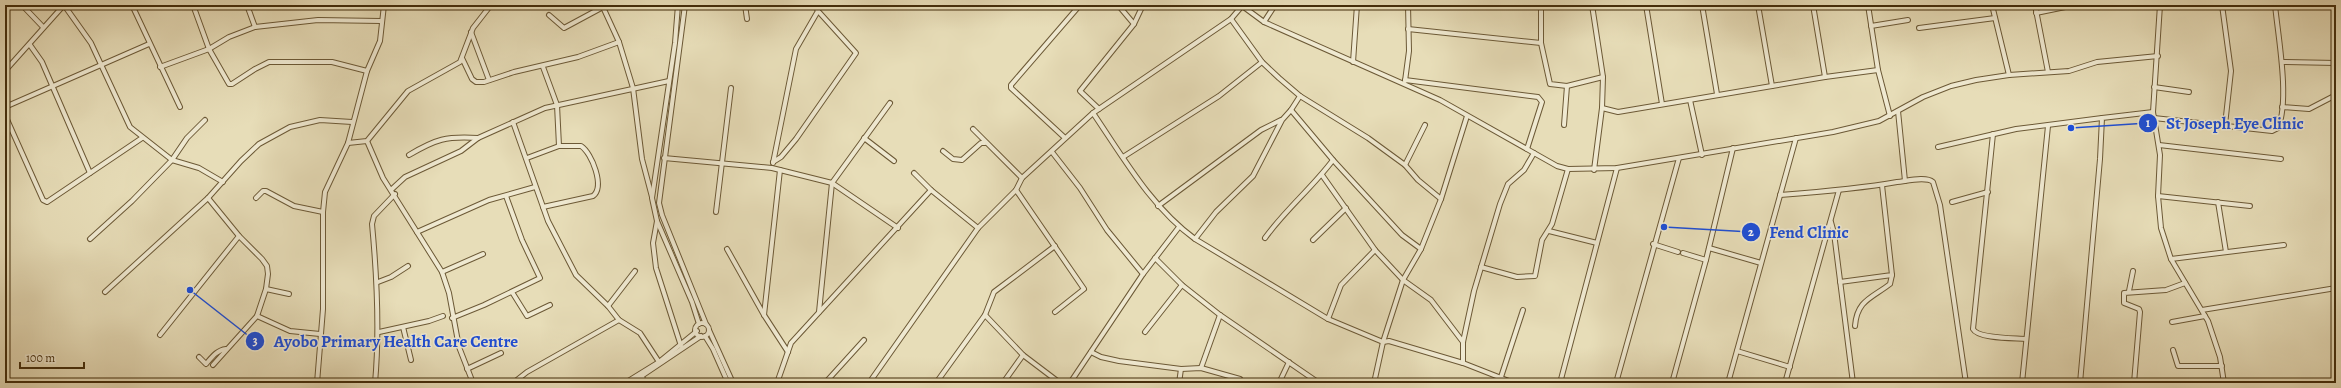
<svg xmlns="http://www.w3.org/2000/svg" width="2341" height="388" font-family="Alegreya,serif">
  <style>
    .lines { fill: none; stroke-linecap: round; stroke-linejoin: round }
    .minor-casing { stroke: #6c5936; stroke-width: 6 }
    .minor { stroke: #efe9d1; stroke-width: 4 }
    .leader { fill: none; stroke: #1d4ed8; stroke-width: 1.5 }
    .callout-dot { fill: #1d4ed8; stroke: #efe9d1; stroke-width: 1.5 }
    .mark-label { font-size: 12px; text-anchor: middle; font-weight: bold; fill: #fff }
    .callout-label { font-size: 17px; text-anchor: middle; font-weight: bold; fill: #1d4ed8; stroke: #efe9d1; stroke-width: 3; stroke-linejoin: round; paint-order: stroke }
  </style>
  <rect width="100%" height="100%" fill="#e7ddb8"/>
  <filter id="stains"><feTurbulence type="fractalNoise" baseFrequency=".005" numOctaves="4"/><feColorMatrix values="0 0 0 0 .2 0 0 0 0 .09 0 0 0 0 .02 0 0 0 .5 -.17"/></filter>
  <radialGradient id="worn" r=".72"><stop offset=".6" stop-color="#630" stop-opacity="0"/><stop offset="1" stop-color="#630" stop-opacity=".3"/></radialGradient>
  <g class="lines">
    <defs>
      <g id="minor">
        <polyline points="22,5 43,27"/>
        <polyline points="64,5 91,43 130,127 172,160 199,168 223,182"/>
        <polyline points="132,5 180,107"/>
        <polyline points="193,5 209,49 229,37 255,27 318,20 381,21"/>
        <polyline points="247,5 255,27"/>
        <polyline points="602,5 619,42 633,88 642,159 652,197"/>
        <polyline points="678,5 675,43 652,198 657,221 692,302 699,324"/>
        <polyline points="685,5 659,203 662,215 706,324"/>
        <polyline points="745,5 747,19"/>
        <polyline points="794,5 794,7"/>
        <polyline points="1118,5 1134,24"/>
        <polyline points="1241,5 1264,22 1440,100 1557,166 1568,169 1617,168 1833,132 1879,121 1923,97 1951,86 1976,80 2009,75 2069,71 2097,62 2158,56"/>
        <polyline points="1347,5 1357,6"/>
        <polyline points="1541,5 1541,43 1550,84 1567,86 1603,77"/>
        <polyline points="1592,5 1603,77 1602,108 1594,170"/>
        <polyline points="1646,5 1662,104"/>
        <polyline points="1702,5 1717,94"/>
        <polyline points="1758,5 1772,86"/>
        <polyline points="1813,5 1825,77"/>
        <polyline points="1868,5 1878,70 1890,116"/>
        <polyline points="1992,5 2009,75"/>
        <polyline points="2035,5 2048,72"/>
        <polyline points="2160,5 2153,112 2160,155 2158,196 2161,228 2171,259 2208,321 2220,357 2224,383"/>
        <polyline points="2222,5 2231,71 2225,125"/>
        <polyline points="2036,13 2075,5"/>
        <polyline points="549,15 564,28 603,7"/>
        <polyline points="1231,19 1262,62 1279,78 1300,96 1368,138 1405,165 1418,180 1441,199"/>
        <polyline points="1264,22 1275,5"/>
        <polyline points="1871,26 1908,20"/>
        <polyline points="1919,28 1995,18"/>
        <polyline points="1408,29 1541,43"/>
        <polyline points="471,32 489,80"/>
        <polyline points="30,45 42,62 90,173"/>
        <polyline points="462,58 472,79 476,82 484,82 514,72 578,57 619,42"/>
        <polyline points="1353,62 1357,5"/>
        <polyline points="2282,62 2336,63"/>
        <polyline points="160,67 209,49 229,84 232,84 255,69 269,62 332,62 367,71"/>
        <polyline points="543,67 557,105 559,146"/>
        <polyline points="5,71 64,5"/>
        <polyline points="1405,80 1538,97 1542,102 1527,149"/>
        <polyline points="1405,81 1409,51 1408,5"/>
        <polyline points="2154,87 2189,92"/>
        <polyline points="1690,100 1702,155"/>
        <polyline points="5,107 149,44"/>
        <polyline points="2282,107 2309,109 2336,95"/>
        <polyline points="1602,108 1618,112 1825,77 1878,70"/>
        <polyline points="1099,109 1080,91 1134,24 1143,5"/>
        <polyline points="1291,110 1333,160 1402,235 1421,249"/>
        <polyline points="1898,111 1905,181"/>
        <path d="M 1093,113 C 1123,157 1151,207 1195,239 L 1328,319 L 1383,342 L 1389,341 L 1463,363 L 1514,383"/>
        <polyline points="5,115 43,200 47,202 142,138"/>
        <path d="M 2154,118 L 2272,131 L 2278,128 C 2290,100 2278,36 2275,5"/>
        <polyline points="513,122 548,221 576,275 608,306 619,320 640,333 659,362"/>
        <polyline points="1564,125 1567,86"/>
        <polyline points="973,129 1022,178"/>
        <path d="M 1993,134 L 1973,329 C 1978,339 2015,338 2026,339"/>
        <polyline points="864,138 894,161"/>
        <polyline points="1065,138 1011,88 1011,85 1080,5"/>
        <polyline points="367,141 383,178 442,272 449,293 459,347 473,383"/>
        <polyline points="348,143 367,141 408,91 460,62 473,28 491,5"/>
        <polyline points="2159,145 2281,159"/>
        <polyline points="1938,147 2016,129 2102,118"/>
        <polyline points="943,151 953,159 962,160 981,143 985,143"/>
        <polyline points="1052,152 1080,188 1107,230 1143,274"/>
        <path d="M 409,155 C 436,139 446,136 478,138"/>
        <polyline points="1123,157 1219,96 1262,62"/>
        <path d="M 527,158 L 559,146 L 581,146 C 592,153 605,187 593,196 L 543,207"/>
        <polyline points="664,158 772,168 832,183 898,228"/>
        <polyline points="773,162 781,157 796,139 856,53 818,11"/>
        <polyline points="773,163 796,49 818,11 815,5"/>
        <polyline points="1405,165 1425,125"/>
        <polyline points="914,173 931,190 978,228"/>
        <polyline points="1322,175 1375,250 1403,280 1431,300 1463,342"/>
        <polyline points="392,189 405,177 461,151 478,138 545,108 669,81"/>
        <polyline points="1016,190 1084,289 1055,312"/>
        <path d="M 1780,195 C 1819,192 1858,189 1897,182 C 1907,181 1926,176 1933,182 L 1940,205 L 1966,383"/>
        <polyline points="2158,196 2250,206"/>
        <polyline points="208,198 239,236 262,259 267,266 268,274 266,289 257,316 213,365"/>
        <polyline points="256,198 263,191 266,191 294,206 323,212"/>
        <polyline points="1952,202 1988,192"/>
        <polyline points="2218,202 2226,252"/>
        <polyline points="1158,206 1261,130 1281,120"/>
        <polyline points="716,212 731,88"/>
        <polyline points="657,221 653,243 656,268 681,346"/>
        <polyline points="1831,222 1834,233 1853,383"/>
        <polyline points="1549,231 1597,243"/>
        <polyline points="417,232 489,200 535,187"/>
        <path d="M 1265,238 C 1285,210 1312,188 1333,160"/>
        <polyline points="90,239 132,201 172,160 187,138 205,120"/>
        <polyline points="1195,239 1216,212 1253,176 1282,120 1291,110 1300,96"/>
        <polyline points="1313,240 1346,208"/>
        <polyline points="1653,244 1678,252"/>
        <polyline points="1709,248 1761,263"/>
        <polyline points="727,249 764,315 788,352"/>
        <polyline points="1683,253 1706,260"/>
        <polyline points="1155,258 1182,285 1220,315 1319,383"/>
        <polyline points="2171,259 2284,245"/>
        <polyline points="1481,267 1517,277 1535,276 1542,240 1552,224 1568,169"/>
        <polyline points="442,272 483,254"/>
        <polyline points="378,282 391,277 408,266"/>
        <polyline points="1840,282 1892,275 1882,185"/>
        <polyline points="266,289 289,294"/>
        <polyline points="2129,291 2133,271"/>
        <polyline points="105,292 208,198 241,161 259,144 290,127 320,120 352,122"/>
        <polyline points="512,292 527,316 550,305"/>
        <polyline points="608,306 635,271"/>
        <polyline points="2202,310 2336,288"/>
        <polyline points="819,312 832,183 890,103"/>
        <polyline points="764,315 780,170"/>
        <polyline points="985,315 1023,355 1060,383"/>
        <polyline points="257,316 290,331 320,334"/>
        <polyline points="452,318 484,305 540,278 522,240 506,196"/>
        <polyline points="1328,319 1341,285 1375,250"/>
        <polyline points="2172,322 2205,316"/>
        <circle cx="702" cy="330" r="7"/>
        <path d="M 1855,326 C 1857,300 1872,298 1890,284 L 1892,275"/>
        <polyline points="403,327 411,360"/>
        <polyline points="709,330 733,383"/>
        <polyline points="379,332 429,321 443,316"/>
        <polyline points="1145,332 1182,285"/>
        <polyline points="160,335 239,236"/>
        <polyline points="705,336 713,349 728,383"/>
        <polyline points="2173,350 2178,366 2222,366"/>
        <polyline points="1737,351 1790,367"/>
        <polyline points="1091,352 1101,357 1119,361 1181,369 1201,368 1240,379"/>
        <path d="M 199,357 L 206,364 C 212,357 217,350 226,349"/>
        <polyline points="1463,363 1463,342 1474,291 1500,204 1508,184 1524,170 1534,153"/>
        <polyline points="1201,368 1220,315"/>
        <polyline points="467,369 501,353"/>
        <polyline points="642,377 645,383"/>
        <polyline points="1501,377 1523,310"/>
        <polyline points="317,383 323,309 323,212 325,192 348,143 367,71 380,41 384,5"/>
        <path d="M 375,383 C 380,329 377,277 372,224 L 374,216 L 395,194"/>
        <polyline points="513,383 527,372 619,320"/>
        <polyline points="625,383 659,362 697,331"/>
        <polyline points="631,383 701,336"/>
        <polyline points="764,383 776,383"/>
        <polyline points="777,383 791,343 931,190"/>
        <polyline points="825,383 864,340"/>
        <polyline points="869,383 978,228 1016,190 1022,178 1093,113 1231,19 1242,6"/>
        <polyline points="936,383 985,315 994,292 1055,246"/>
        <polyline points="1003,383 1023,355"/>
        <polyline points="1070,383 1143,274 1179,227"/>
        <polyline points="1179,383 1181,369"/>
        <polyline points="1279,383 1289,362"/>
        <polyline points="1374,383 1383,342 1403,280 1421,249 1441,199 1467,116"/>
        <polyline points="1560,383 1617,168"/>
        <polyline points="1616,383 1679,158"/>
        <polyline points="1672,383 1706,260 1733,148"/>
        <polyline points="1728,383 1796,138"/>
        <polyline points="1785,383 1839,190"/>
        <polyline points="2022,383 2048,126"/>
        <polyline points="2080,383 2100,159 2102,118 2153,112"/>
        <polyline points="2134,383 2140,312 2139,309 2124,303 2124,293 2166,290 2185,283"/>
      </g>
    </defs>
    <use href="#minor" class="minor-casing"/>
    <use href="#minor" class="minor"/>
  </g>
  <path class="leader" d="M2071 128L2148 123M1664 227L1751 232M190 290L255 341"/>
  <g class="callout-dot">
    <circle cx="2071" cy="128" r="4"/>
    <circle cx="1664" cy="227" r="4"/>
    <circle cx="190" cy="290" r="4"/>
    <circle cx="2148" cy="123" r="10"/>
    <circle cx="1751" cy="232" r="10"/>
    <circle cx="255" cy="341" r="10"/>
  </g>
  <g class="mark-label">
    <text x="2148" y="127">1</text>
    <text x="1751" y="236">2</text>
    <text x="255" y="345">3</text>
  </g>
  <g class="callout-label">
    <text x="2235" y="129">St Joseph Eye Clinic</text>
    <text x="1809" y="238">Fend Clinic</text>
    <text x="396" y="347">Ayobo Primary Health Care Centre</text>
  </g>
  <rect width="2341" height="388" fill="none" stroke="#e7ddb8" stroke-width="20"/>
  <rect x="6" y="6" width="2329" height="376" fill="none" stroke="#432d0b" stroke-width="2"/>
  <rect x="10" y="10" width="2321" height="368" fill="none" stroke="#432d0b"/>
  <path d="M20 362v6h64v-6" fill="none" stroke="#432d0b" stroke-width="2"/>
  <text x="26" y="362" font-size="12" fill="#432d0b" stroke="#efe9d1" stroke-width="3" paint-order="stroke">100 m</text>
  <rect width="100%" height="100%" filter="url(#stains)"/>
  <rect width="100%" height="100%" fill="url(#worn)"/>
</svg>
